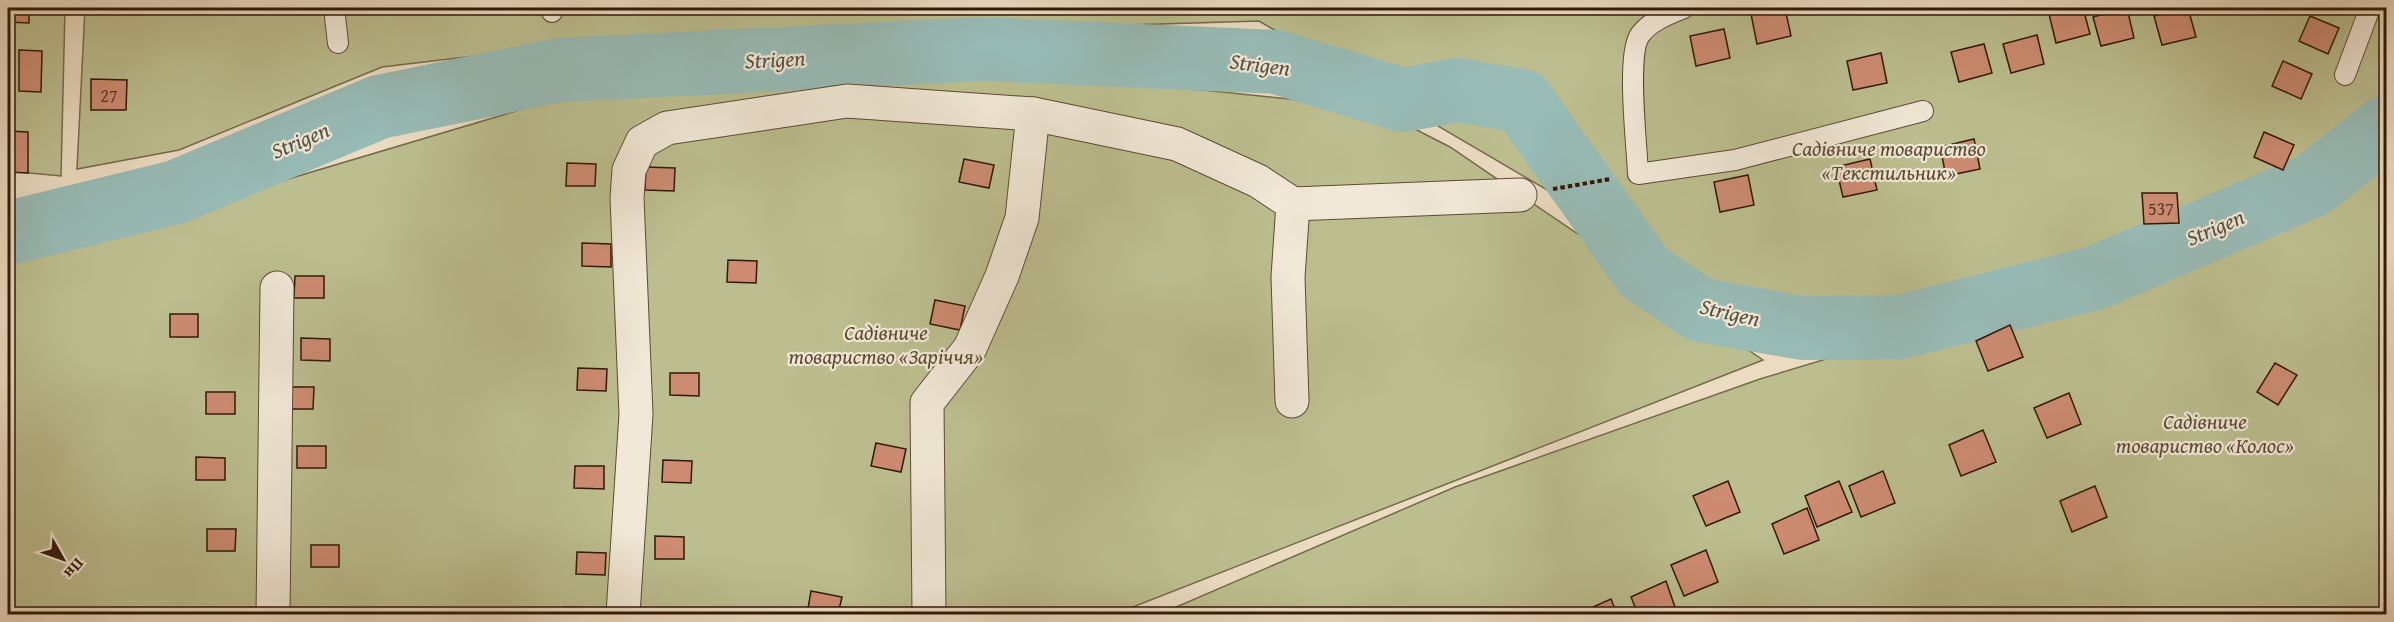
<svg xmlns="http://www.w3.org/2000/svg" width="2394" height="622" font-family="'Gentium Book Plus',serif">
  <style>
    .green { fill: #bcbe8f; stroke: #766b4b; stroke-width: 1.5 }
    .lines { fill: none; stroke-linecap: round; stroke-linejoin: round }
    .river { stroke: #98bbb6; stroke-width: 64 }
    .building { fill: #cd8c72; stroke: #311807; stroke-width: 1.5 }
    .service-casing { stroke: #5f4936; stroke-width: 22 }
    .minor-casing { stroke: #5f4936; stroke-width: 35 }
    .path { stroke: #311807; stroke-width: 4; stroke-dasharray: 4.5 3; stroke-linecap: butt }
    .service { stroke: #f1e8d7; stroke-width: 20 }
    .minor { stroke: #f1e8d7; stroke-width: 33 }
    .labels { text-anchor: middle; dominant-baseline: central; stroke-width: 4.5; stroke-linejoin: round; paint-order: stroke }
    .number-label { font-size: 18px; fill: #583522 }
    .park-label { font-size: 21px; font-style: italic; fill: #5b4a30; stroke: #f1e8d7 }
    .water-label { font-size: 22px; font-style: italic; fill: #555144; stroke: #f1e8d7 }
  </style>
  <rect width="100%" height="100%" fill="#eadbc1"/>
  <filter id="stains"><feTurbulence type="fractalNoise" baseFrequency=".00333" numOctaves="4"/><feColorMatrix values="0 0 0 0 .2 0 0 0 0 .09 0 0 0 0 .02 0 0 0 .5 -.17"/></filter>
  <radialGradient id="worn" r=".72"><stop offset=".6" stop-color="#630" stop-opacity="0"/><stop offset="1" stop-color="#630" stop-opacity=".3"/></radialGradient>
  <g class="green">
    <polygon points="8,8 65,8 61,176 8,171"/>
    <polygon points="85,8 2386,8 2386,115 2264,195 2101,261 1899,314 1723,293 1259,21 600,41 382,67 179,150 77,169"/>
    <polygon points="901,72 1203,90 1374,108 1450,147 1763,360 1115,614 8,614 8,259 100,235 580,92"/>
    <polygon points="2386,129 2386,614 1160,614 1455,487 1760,379 2304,215"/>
  </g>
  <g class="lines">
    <polyline class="river" points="8,233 176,192 379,107 560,70 982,49 1276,62 1403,100 1457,90 1522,101 1644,272 1700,310 1803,328 1900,327 2095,278 2313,185 2386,127"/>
  </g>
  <g class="building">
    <polygon points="8,8 29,8 29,23 8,22"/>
    <polygon points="1780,8 1785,8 1791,36 1757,44 1751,14"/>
    <polygon points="2073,8 2083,8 2090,34 2056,43 2049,14"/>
    <polygon points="2127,8 2134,38 2101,46 2093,17"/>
    <polygon points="2188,8 2196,37 2162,45 2154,16"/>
    <polygon points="2310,16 2339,28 2328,54 2299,41"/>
    <polygon points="1724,29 1730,58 1696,66 1690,36"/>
    <polygon points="2037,35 2044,64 2011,73 2003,44"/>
    <polygon points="1984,44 1992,73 1959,82 1951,52"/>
    <polygon points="19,50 42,51 41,92 19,91"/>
    <polygon points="1881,53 1887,83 1853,90 1847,61"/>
    <polygon points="2283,61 2312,74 2301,99 2272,86"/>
    <polygon points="91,79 127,80 126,110 91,110"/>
    <polygon points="8,131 28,132 28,173 8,172"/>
    <polygon points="2264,132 2294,145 2283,170 2254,157"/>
    <polygon points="1974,139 1980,169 1946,176 1940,147"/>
    <polygon points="964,159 994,165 989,188 959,182"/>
    <polygon points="1870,159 1877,190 1843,197 1836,167"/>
    <polygon points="567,163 596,164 595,186 566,186"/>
    <polygon points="646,167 675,168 674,191 645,190"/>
    <polygon points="1748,175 1754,205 1720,212 1714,182"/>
    <polygon points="2142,193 2177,193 2179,223 2144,224"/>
    <polygon points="582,243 611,244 611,267 582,266"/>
    <polygon points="2386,243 2386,255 2381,252"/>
    <polygon points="728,260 757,261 756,283 727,282"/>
    <polygon points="295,276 324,276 324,298 294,298"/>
    <polygon points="935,300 965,306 960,330 930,324"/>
    <rect x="170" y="314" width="28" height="23"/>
    <polygon points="2386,316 2386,331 2380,327"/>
    <polygon points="2010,325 2023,357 1988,371 1976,341"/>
    <polygon points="301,338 330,339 330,361 301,360"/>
    <polygon points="2275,363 2297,375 2278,405 2257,392"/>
    <polygon points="578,368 607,369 606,391 577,390"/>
    <polygon points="670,373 699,373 699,396 670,395"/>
    <polygon points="285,387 314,387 313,409 285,409"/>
    <rect x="206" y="392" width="29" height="22"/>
    <polygon points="2069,393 2081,424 2047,438 2034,408"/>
    <polygon points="1983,430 1996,462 1961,476 1949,445"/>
    <polygon points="876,443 906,449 901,472 871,466"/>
    <rect x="297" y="446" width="29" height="22"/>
    <polygon points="196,457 225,458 225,480 196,480"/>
    <polygon points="663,460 692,461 691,483 662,482"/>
    <polygon points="575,466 604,466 604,489 574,488"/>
    <polygon points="1883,471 1895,503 1861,517 1849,486"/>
    <polygon points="1728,481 1740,512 1706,526 1693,496"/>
    <polygon points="1839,481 1852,512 1817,527 1805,496"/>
    <polygon points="2095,486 2107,517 2072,532 2060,501"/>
    <polygon points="1807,508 1819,540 1784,554 1772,524"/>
    <polygon points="207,529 236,529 235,551 207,551"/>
    <polygon points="655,536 684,537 684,559 655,559"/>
    <rect x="311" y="545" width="28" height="22"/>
    <polygon points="1706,550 1718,582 1684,596 1671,565"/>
    <polygon points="577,552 606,553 605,575 576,574"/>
    <polygon points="1666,581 1677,613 1638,614 1631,597"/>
    <polygon points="811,591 842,597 838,614 807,614"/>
    <polygon points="1611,599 1617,614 1577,614"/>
    <polygon points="564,607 593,608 593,614 564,614"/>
    <polygon points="2121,607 2123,614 2099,614"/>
    <polygon points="1561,609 1563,614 1548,614"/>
    <rect x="211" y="610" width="29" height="4"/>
  </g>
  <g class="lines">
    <defs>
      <g id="service">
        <polyline points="334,8 338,43"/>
        <path d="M 1684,8 C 1669,14 1650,21 1640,35 C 1626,55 1637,146 1638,174 L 1735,160 L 1923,111"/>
        <polyline points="552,12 552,8"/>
        <polyline points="2345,75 2370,8"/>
      </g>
      <g id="minor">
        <polyline points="1292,401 1288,277 1293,204"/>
        <polyline points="273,614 277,288"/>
        <polyline points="623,614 636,414 627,198 629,170 642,142 667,128 847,101 1033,114 1177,144 1258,181 1293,204 1520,195"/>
        <polyline points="929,614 927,403 970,348 1002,276 1022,218 1033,114"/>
      </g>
    </defs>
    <use href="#service" class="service-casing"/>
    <use href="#minor" class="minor-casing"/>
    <polyline class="path" points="1553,189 1611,179"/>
    <use href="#service" class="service"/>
    <use href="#minor" class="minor"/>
  </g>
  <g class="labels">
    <g class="number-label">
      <text x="109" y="95">27</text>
      <text x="2161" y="208">537</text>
    </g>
    <g class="park-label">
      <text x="1889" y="148">Садівниче товариство<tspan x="1889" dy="24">«Текстильник»</tspan></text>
      <text x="886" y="332">Садівниче<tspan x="886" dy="24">товариство «Заріччя»</tspan></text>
      <text x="2205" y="421">Садівниче<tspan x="2205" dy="24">товариство «Колос»</tspan></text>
    </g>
    <g class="water-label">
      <text transform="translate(775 59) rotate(-3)">Strigen</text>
      <text transform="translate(1260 64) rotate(7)">Strigen</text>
      <text transform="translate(300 140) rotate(-23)">Strigen</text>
      <text transform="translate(2215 227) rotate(-23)">Strigen</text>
      <text transform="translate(1730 312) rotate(13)">Strigen</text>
    </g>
  </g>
  <rect width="2394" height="622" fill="none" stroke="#eadbc1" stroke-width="30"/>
  <rect x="9" y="9" width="2376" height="604" fill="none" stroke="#311807" stroke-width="3"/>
  <rect x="15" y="15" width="2364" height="592" fill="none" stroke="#311807" stroke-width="1.5"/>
  <g transform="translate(63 559) rotate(130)" stroke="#f1e8d7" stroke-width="4.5" paint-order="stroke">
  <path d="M0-4.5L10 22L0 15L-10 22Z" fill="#311807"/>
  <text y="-9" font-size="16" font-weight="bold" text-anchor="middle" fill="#311807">Пн</text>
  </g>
  <rect width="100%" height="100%" filter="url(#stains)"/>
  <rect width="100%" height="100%" fill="url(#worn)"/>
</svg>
